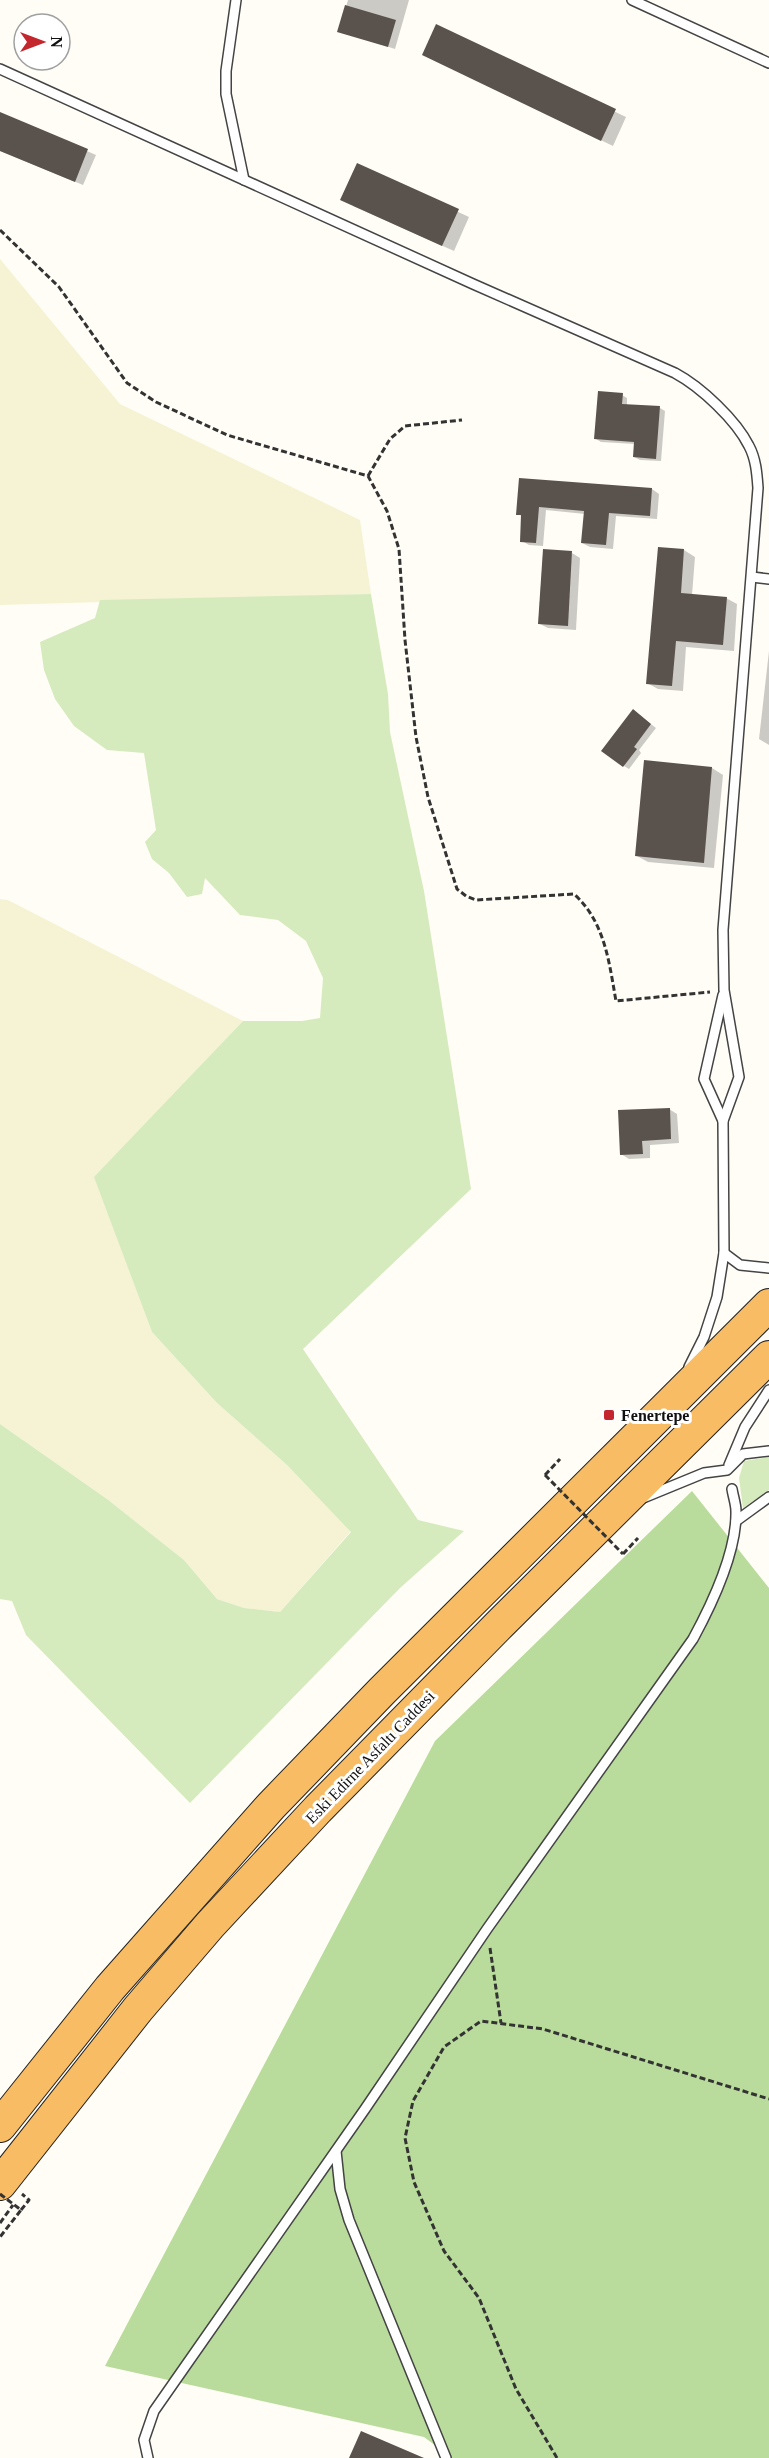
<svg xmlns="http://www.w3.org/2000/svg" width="769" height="2458" font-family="'Times New Roman',serif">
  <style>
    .farmland { fill: #f6f3d4 }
    .green { fill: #d5ebbd }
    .forest { fill: #b9dc9c }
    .shadow { fill: #0003 }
    .building { fill: #5a524d }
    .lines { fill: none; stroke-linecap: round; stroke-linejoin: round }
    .service-casing { stroke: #444; stroke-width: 12 }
    .trunk-casing { stroke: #222; stroke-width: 34 }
    .path { stroke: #333; stroke-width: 3; stroke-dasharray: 6 3; stroke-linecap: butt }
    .service { stroke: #fff; stroke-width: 9 }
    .trunk { stroke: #f7bc64; stroke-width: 32 }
    .path-bridge { stroke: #333; stroke-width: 3; stroke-dasharray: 6 3; stroke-linecap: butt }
    .poi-dot { fill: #c4262e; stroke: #fff; stroke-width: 2 }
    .labels { text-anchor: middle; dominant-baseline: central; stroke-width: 6; stroke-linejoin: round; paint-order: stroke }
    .poi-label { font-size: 16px; font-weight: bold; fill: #111; stroke: #fff; text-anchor: start }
    .street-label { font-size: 16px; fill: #111; stroke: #fff }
  </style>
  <rect width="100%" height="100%" fill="#fffdf5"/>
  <g class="farmland">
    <polygon points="0,259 120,404 360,520 371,594 0,605"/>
    <polygon points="0,899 8,900 243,1021 95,1177 152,1332 217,1403 287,1465 351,1531 280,1612 244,1608 217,1599 184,1560 107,1499 0,1424"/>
  </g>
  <g class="green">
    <polygon points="371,594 388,694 390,732 424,891 471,1189 303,1349 418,1520 464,1531 400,1588 190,1803 26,1635 12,1601 0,1599 0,1424 107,1499 184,1560 217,1599 244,1608 280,1612 351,1532 287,1465 217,1403 152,1332 94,1177 243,1021 302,1021 320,1018 323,978 306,941 278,920 240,915 205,878 202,894 187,897 169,873 152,859 145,842 156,830 144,753 107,750 74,726 55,699 44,670 40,642 95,618 100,600"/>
    <polygon points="769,1457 769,1490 743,1508 739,1478 744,1461"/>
  </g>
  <polygon class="forest" points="692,1491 769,1588 769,2458 452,2458 424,2437 105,2366 435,1741"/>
  <g class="shadow">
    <polygon points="348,0 409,0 395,49 339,31"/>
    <polygon points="437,26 626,117 613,146 424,55"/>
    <polygon points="0,113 96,155 83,185 0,151"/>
    <polygon points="358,165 469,217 454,251 353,206"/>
    <polygon points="622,395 627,398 627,405 660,408 665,411 661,461 640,460 634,457 635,444 601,442 596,439"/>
    <polygon points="520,480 652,489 659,494 657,519 616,516 613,549 590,547 582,543 585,514 546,510 543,546 529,545 522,541 523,517 518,514"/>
    <polygon points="684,550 695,557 692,595 726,598 737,604 734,651 686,647 683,691 658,689 647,683"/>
    <polygon points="572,553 580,558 576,630 548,628 540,624"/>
    <polygon points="769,651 769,745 759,739"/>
    <polygon points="638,714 656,728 639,750 641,753 629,769 624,766"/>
    <polygon points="646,762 712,768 723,775 714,868 648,862 637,856"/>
    <polygon points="669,1109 677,1114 679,1143 650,1145 650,1158 629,1159 621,1154"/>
  </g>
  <g class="building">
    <polygon points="345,5 396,20 388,47 337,32"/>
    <polygon points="436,24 616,109 601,141 422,55"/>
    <polygon points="0,112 88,149 75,182 0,151"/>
    <polygon points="357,163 459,209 442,246 340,200"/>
    <polygon points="598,391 623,393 622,404 660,406 656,459 633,457 634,442 594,439"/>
    <polygon points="519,478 652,488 650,516 609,513 606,545 581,543 584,511 539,507 536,543 520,542 521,515 516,515"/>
    <polygon points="658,547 684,549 681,593 727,597 723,645 676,641 672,686 646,684"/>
    <polygon points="543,549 572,551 568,626 538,624"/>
    <polygon points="633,709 651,724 634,747 637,749 623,767 601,751"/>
    <polygon points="644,760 712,767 704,863 635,856"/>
    <polygon points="670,1108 671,1139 642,1141 643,1154 620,1155 618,1110"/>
    <polygon points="361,2431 424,2458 349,2458"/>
  </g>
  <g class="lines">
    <defs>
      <g id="service">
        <polyline points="236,0 226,71 226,94 244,180"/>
        <polyline points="632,0 769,63"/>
        <path d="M 0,69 L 473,284 L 675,373 C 701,387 736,420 749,446 C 756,459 757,474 758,488 L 723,930 L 724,990 L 739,1077 L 723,1121 L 724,1253 L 717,1297 L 704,1337 L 689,1367"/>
        <polyline points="752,577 769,579"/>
        <polyline points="723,995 704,1079 723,1121"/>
        <polyline points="724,1253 740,1265 769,1268"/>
        <polyline points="729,1465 745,1427 769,1390"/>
        <polyline points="643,1498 704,1473 727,1470 743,1454 769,1451"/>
        <polyline points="736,1521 769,1497"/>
        <polyline points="336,2151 340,2189 349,2220 446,2458"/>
        <path d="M 148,2458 L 144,2440 L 154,2411 L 365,2109 L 487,1929 L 693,1639 C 712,1604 737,1552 736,1511 C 736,1504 733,1496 732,1489"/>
      </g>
      <g id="trunk">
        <polyline points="0,2126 110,1988 271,1806 382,1691 769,1305"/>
        <polyline points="0,2184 138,2009 210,1925 318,1809 500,1624 769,1357"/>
      </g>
    </defs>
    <use href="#service" class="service-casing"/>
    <use href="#trunk" class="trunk-casing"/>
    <g class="path">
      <path d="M 0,230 L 59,287 L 127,383 L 156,402 L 227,435 L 368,476 L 387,511 L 399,549 L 405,640 L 416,737 L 428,797 L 457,889 L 466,896 L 476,900 L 574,894 C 605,922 609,962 616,1001 L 710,992"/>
      <polyline points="368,476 390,439 405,426 462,420"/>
      <polyline points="545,1475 560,1459"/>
      <polyline points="623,1554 638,1538"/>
      <polyline points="490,1948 501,2023"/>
      <polyline points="21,2210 29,2200 22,2194"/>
      <polyline points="0,2223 13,2205"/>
      <polyline points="557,2458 516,2389 479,2298 444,2251 414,2182 405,2138 413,2101 444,2047 481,2021 543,2029 769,2099"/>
    </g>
    <use href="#service" class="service"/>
    <use href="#trunk" class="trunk"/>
    <g class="path-bridge">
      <polyline points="545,1475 623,1554"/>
      <polyline points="0,2194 21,2210 0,2237"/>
    </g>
  </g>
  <rect class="poi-dot" x="603" y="1409" width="12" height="12" rx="3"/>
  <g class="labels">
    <g class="poi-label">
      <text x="621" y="1415">Fenertepe</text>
    </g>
    <g class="street-label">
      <text transform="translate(370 1757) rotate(-46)">Eski Edirne Asfaltı Caddesi</text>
    </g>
  </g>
  <g transform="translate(42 42) rotate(90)"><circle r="28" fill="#ffffff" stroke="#a0a0a0" stroke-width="1.5"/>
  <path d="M0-4.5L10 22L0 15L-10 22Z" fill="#c4262e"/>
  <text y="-9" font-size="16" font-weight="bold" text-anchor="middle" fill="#111111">N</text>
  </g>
</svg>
